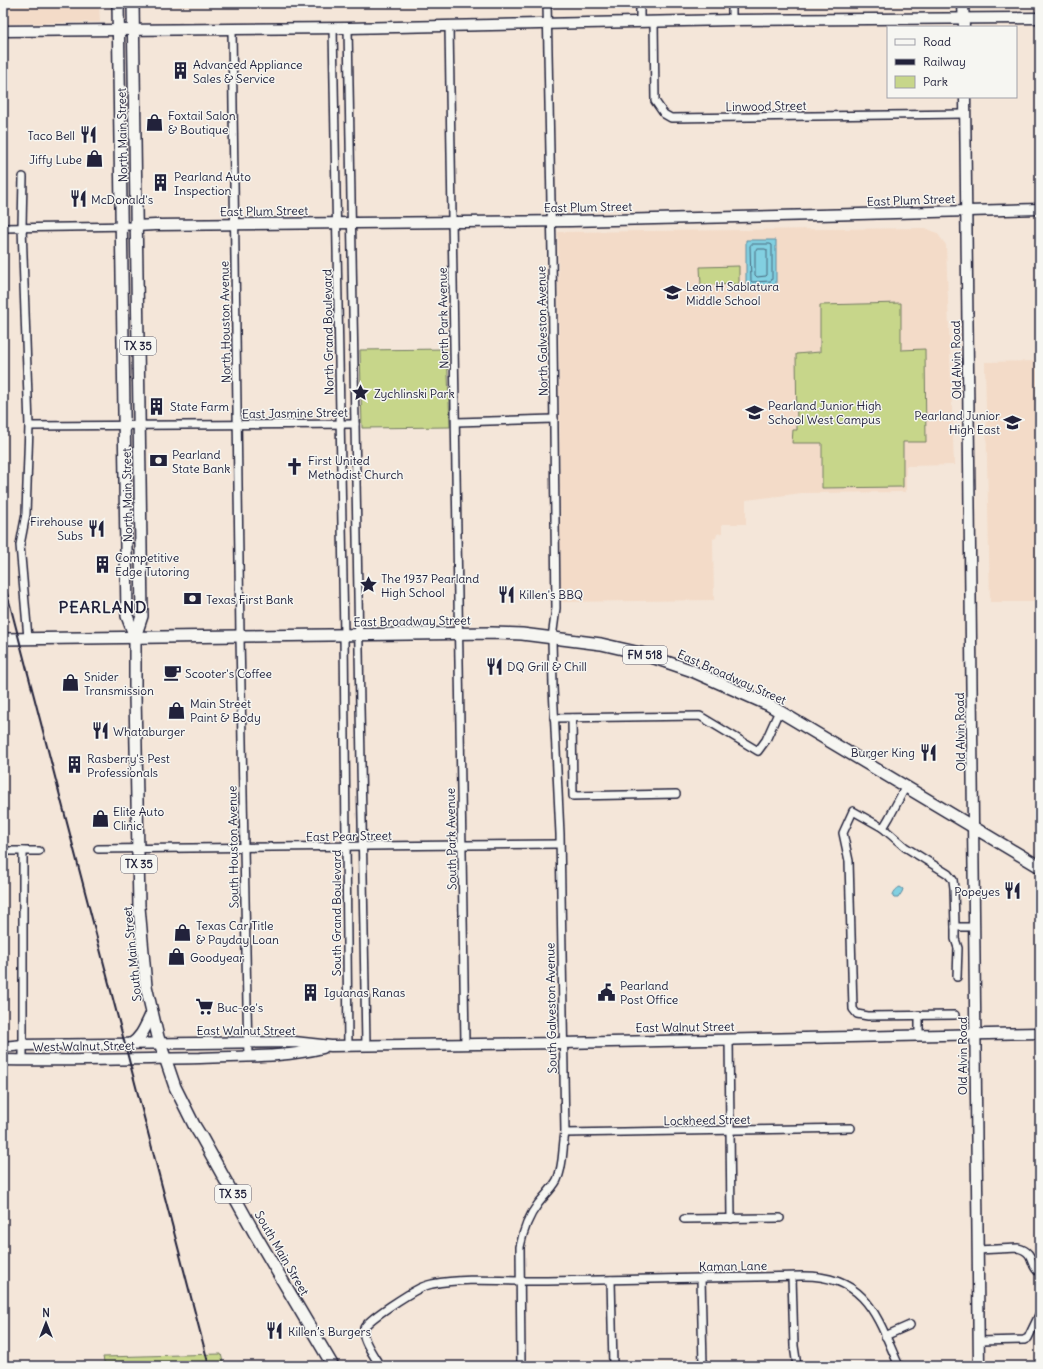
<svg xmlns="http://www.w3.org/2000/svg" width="1043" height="1369" font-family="Delius,sans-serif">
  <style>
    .built { fill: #f3dbc8 }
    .green { fill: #c7d68a; stroke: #747c62 }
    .water { fill: #82d0e1; stroke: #5c8a9f }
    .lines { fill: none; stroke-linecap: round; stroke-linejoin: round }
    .shore { stroke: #48687d; stroke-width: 1 }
    .street-casing { stroke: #22223b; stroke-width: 10 }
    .secondary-casing { stroke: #22223b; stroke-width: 13 }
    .primary-casing { stroke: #22223b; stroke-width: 14 }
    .street { stroke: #f6f6f2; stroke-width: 7 }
    .secondary { stroke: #f6f6f2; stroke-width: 10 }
    .primary { stroke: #f6f6f2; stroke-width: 11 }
    .rail { stroke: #22223b; stroke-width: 2 }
    .labels { text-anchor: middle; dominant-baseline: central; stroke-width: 3; stroke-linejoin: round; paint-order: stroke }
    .shield { fill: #f6f6f2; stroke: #626272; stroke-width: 1 }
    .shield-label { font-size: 11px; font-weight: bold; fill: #22223b }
    .poi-label { font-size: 12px; fill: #22223b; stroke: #f6f6f2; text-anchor: start }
    .street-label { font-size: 12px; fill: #22223b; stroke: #f6f6f2 }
    .district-label { font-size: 16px; font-weight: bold; letter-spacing: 1px; fill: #22223b; stroke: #f6f6f2 }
  </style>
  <rect width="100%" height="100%" fill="#f4e6d9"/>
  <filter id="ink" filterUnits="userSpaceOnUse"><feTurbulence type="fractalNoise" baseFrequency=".025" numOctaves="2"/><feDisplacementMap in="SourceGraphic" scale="8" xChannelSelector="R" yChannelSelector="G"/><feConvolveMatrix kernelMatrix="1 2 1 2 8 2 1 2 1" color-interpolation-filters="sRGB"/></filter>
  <g filter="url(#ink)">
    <g class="built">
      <polygon points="3,3 99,3 100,22 3,24"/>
      <polygon points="926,228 937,233 946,245 954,465 906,466 906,492 802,493 746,500 746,524 722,524 722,533 717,534 716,538 713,539 714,600 561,602 558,232"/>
      <polygon points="1040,361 1040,602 990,602 985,362"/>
    </g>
    <g class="green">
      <polygon points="739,266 739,284 701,285 700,267"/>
      <polygon points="901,303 901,350 925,349 926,442 903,442 903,487 822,488 822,443 792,443 793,430 797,430 796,354 820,352 820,305"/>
      <polygon points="447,349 450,427 362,428 360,350"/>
      <polygon points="221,1354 224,1366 105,1366 103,1357"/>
    </g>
    <g class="water">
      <polygon points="746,240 776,240 776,285 746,286"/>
      <path d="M 900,887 L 903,889 L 902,892 L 898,898 L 894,898 L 893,897 C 892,893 897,888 900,887 Z"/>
    </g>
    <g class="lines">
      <g class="shore">
        <polygon points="752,244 770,244 772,245 772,279 771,281 752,282 751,281 750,246"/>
        <polygon points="757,249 765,249 767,250 767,275 766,276 757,277 755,275 755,251"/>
      </g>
      <defs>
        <g id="street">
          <polyline points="640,3 640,22"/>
          <polyline points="732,3 732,20"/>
          <polyline points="654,21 655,101 664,114 671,118 965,114"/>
          <polyline points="449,26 465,1044"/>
          <polyline points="333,28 344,635 348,1046"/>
          <polyline points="348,28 366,1046"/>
          <polyline points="232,30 240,637 248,1057"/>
          <polyline points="23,177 22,227 29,426 26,514 20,545 28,638"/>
          <polyline points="3,228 136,226"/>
          <polyline points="456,422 554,419"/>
          <polyline points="29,426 355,424"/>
          <polyline points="554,718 700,716 758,751 766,740 779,711"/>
          <polyline points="572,718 573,796 676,794"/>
          <polyline points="906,786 889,818 883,828 853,811 843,833 849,861 853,1009 857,1014 868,1016 955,1015"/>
          <polyline points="883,828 905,847 948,874 953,880 954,888 955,927 975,927"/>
          <polyline points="98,849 559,844"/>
          <polyline points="3,851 39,851"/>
          <polyline points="23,851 23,1060"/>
          <polyline points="955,927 955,939 958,948 957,977"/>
          <polyline points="919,1015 919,1035"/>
          <polyline points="729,1039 731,1219"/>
          <polyline points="565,1133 851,1128"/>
          <polyline points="684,1219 780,1218"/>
          <path d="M 977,1250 L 1018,1248 C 1037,1253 1028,1266 1040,1273"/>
          <polyline points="792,1277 794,1346 797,1366"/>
          <polyline points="701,1278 703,1366"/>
          <polyline points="611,1280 613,1366"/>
          <polyline points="885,1336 910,1325"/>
          <polyline points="979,1341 1024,1340 1028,1338 1040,1313"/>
          <path d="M 380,1366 C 375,1357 360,1338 364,1328 C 368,1319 410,1293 420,1288 C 424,1286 428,1285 432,1284 C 469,1277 509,1282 547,1281 C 632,1279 718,1277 804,1276 C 867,1276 877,1317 899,1366"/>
          <path d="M 521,1366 L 520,1247 C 523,1231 528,1217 538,1204 C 544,1196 552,1189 557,1180 C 564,1165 562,1149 565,1133 L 560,834 L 553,687 L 552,638 L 556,608 L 552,253 L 547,3"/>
        </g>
        <g id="secondary">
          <polyline points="963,3 964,27"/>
          <polyline points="3,31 348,28 732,20 1040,18"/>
          <path d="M 965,97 C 971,520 973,943 979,1366"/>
          <polyline points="136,226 155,225 571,221 859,214 1040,209"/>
          <polyline points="3,1047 23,1045 294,1042 331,1046 562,1043 1040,1033"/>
          <path d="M 3,1060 C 69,1061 134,1059 200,1058 C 241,1056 283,1058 323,1048"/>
        </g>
        <g id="primary">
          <polyline points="118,3 127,616 135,637"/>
          <polyline points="133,3 142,616 135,637 135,694 139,907 146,986 158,1037 175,1087 194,1125 202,1138 255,1234 333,1366"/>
          <polyline points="3,639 492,633 522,634 601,644 640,653 690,670 769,705 1040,867"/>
          <path d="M 130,1045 C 142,1038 146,1025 152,1013"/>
        </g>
      </defs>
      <use href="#street" class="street-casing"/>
      <use href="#secondary" class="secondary-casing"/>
      <use href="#primary" class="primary-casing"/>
      <use href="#street" class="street"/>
      <use href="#secondary" class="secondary"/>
      <use href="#primary" class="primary"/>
      <polyline class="rail" points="3,578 209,1366"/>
    </g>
  </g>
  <defs>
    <symbol id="building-bare" viewBox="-9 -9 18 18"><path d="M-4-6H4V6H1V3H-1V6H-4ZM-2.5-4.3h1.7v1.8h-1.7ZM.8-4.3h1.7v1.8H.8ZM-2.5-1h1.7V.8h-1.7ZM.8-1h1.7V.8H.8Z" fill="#22223b" stroke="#f6f6f2" stroke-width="2.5" paint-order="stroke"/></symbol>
    <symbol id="shop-bare" viewBox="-9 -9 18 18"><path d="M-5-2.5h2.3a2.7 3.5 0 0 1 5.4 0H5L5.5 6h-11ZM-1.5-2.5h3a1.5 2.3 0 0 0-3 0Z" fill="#22223b" stroke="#f6f6f2" stroke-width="2.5" paint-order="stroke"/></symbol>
    <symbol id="restaurant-bare" viewBox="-9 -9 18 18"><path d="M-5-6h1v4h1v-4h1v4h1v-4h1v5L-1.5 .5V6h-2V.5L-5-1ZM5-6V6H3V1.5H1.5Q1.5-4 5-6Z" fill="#22223b" stroke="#f6f6f2" stroke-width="2.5" paint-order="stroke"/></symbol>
    <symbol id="school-bare" viewBox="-9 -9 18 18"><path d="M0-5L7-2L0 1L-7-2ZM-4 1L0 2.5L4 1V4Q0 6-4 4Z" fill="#22223b" stroke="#f6f6f2" stroke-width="2.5" paint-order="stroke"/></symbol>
    <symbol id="sight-bare" viewBox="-9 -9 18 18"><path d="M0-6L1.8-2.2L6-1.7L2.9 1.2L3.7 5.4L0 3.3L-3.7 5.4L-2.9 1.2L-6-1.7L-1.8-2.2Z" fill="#22223b" stroke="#f6f6f2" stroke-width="2.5" paint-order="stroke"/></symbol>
    <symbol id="bank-bare" viewBox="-9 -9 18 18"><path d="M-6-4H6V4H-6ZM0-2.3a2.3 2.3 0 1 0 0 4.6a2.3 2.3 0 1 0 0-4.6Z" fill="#22223b" stroke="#f6f6f2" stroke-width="2.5" paint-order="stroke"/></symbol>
    <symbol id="church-bare" viewBox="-9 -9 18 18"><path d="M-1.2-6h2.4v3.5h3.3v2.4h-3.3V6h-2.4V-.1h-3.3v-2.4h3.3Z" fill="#22223b" stroke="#f6f6f2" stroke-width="2.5" paint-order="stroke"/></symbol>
    <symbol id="cafe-bare" viewBox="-9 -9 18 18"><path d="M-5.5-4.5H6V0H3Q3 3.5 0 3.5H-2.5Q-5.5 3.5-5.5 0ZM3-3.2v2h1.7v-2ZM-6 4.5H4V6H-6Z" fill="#22223b" stroke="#f6f6f2" stroke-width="2.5" paint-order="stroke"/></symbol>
    <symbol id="civic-bare" viewBox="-9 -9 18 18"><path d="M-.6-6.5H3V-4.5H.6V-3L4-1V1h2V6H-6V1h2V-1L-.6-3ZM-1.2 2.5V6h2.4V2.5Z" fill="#22223b" stroke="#f6f6f2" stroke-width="2.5" paint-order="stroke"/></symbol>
    <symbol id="supermarket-bare" viewBox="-9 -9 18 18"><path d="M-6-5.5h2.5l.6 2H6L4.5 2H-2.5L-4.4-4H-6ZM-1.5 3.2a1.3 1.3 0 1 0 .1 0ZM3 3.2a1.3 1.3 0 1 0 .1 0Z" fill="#22223b" stroke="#f6f6f2" stroke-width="2.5" paint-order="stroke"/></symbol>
  </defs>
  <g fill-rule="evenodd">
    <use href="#building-bare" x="168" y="58" width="25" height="25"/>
    <use href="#shop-bare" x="142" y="110" width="25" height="25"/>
    <use href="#restaurant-bare" x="76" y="122" width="25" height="25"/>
    <use href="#shop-bare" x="82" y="146" width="25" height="25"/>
    <use href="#building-bare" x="148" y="170" width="25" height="25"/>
    <use href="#restaurant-bare" x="66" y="186" width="25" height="25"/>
    <use href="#school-bare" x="660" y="280" width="25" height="25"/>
    <use href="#sight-bare" x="348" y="380" width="25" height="25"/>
    <use href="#building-bare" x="144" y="394" width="25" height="25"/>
    <use href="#school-bare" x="742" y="400" width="25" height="25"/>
    <use href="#school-bare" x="1000" y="410" width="25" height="25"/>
    <use href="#bank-bare" x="146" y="448" width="25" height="25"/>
    <use href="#church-bare" x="282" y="454" width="25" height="25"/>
    <use href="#restaurant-bare" x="84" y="516" width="25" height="25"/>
    <use href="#building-bare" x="90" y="552" width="25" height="25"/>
    <use href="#sight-bare" x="356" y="572" width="25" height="25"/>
    <use href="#restaurant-bare" x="494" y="582" width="25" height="25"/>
    <use href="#bank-bare" x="180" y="586" width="25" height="25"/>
    <use href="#restaurant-bare" x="482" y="654" width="25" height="25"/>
    <use href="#cafe-bare" x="160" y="660" width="25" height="25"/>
    <use href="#shop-bare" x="58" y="670" width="25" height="25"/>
    <use href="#shop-bare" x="164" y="698" width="25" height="25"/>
    <use href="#restaurant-bare" x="88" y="718" width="25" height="25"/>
    <use href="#restaurant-bare" x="916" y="740" width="25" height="25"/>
    <use href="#building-bare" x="62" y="752" width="25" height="25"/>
    <use href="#shop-bare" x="88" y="806" width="25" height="25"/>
    <use href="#restaurant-bare" x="1000" y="878" width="25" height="25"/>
    <use href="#shop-bare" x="170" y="920" width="25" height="25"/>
    <use href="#shop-bare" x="164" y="944" width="25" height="25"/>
    <use href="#building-bare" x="298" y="980" width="25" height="25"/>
    <use href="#civic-bare" x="594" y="980" width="25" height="25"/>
    <use href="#supermarket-bare" x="192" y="994" width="25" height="25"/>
    <use href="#restaurant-bare" x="262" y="1318" width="25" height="25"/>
  </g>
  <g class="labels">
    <g class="shield">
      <rect x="120" y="337" width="36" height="18" rx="3"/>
      <rect x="623" y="646" width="44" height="18" rx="3"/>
      <rect x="121" y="855" width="36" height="18" rx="3"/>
      <rect x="215" y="1185" width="36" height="18" rx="3"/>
    </g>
    <g class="shield-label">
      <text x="138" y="346">TX 35</text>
      <text x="645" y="655">FM 518</text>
      <text x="139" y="864">TX 35</text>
      <text x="233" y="1194">TX 35</text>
    </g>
    <g class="poi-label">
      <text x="193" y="64">Advanced Appliance<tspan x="193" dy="14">Sales &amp; Service</tspan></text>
      <text x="168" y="115">Foxtail Salon<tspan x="168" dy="14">&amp; Boutique</tspan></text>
      <text x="75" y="135" text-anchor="end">Taco Bell</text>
      <text x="82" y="159" text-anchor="end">Jiffy Lube</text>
      <text x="174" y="176">Pearland Auto<tspan x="174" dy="14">Inspection</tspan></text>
      <text x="91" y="199">McDonald's</text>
      <text x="686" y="286">Leon H Sablatura<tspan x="686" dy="14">Middle School</tspan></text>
      <text x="374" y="393">Zychlinski Park</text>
      <text x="768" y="405">Pearland Junior High<tspan x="768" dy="14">School West Campus</tspan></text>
      <text x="170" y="406">State Farm</text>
      <text x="1000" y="415" text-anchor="end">Pearland Junior<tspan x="1000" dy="14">High East</tspan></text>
      <text x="172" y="454">Pearland<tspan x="172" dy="14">State Bank</tspan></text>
      <text x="308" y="460">First United<tspan x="308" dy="14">Methodist Church</tspan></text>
      <text x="83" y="521" text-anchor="end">Firehouse<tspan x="83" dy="14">Subs</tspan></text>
      <text x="115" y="557">Competitive<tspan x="115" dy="14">Edge Tutoring</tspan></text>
      <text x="381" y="578">The 1937 Pearland<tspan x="381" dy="14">High School</tspan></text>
      <text x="519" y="594">Killen's BBQ</text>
      <text x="206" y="599">Texas First Bank</text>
      <text x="507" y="666">DQ Grill &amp; Chill</text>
      <text x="185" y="673">Scooter's Coffee</text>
      <text x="84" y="676">Snider<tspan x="84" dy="14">Transmission</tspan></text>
      <text x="190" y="703">Main Street<tspan x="190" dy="14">Paint &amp; Body</tspan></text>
      <text x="113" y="731">Whataburger</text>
      <text x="915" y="752" text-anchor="end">Burger King</text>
      <text x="87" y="758">Rasberry's Pest<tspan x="87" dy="14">Professionals</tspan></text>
      <text x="113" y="811">Elite Auto<tspan x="113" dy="14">Clinic</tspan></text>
      <text x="1000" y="891" text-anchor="end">Popeyes</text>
      <text x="196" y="925">Texas Car Title<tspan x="196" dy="14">&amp; Payday Loan</tspan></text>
      <text x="190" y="957">Goodyear</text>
      <text x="620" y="985">Pearland<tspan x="620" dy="14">Post Office</tspan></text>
      <text x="324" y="992">Iguanas Ranas</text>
      <text x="217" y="1007">Buc-ee's</text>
      <text x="288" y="1331">Killen’s Burgers</text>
    </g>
    <g class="street-label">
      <text transform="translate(766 106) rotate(-1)">Linwood Street</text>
      <text transform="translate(122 135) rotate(-91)">North Main Street</text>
      <text transform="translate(911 200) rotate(-2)">East Plum Street</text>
      <text transform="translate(588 207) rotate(-1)">East Plum Street</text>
      <text transform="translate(264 211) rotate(-1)">East Plum Street</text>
      <text transform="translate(443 318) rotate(-91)">North Park Avenue</text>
      <text transform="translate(225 322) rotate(-91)">North Houston Avenue</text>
      <text transform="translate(542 331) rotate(-91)">North Galveston Avenue</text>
      <text transform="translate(328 332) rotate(-91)">North Grand Boulevard</text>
      <text transform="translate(956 360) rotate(-91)">Old Alvin Road</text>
      <text transform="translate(295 413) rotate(-1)">East Jasmine Street</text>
      <text transform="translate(127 495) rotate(-91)">North Main Street</text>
      <text transform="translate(412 621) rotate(-1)">East Broadway Street</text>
      <text transform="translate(732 677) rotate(24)">East Broadway Street</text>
      <text transform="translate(960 732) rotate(-91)">Old Alvin Road</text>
      <text transform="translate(349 836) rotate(-1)">East Pear Street</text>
      <text transform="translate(451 839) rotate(-91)">South Park Avenue</text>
      <text transform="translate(233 847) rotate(-91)">South Houston Avenue</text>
      <text transform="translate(336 913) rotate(-90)">South Grand Boulevard</text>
      <text transform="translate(132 954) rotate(-96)">South Main Street</text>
      <text transform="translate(551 1008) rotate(-91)">South Galveston Avenue</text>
      <text transform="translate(685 1027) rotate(-1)">East Walnut Street</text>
      <text x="246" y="1030">East Walnut Street</text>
      <text transform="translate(84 1046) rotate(-1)">West Walnut Street</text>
      <text transform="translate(962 1056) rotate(-90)">Old Alvin Road</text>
      <text transform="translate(707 1120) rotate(-1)">Lockheed Street</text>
      <text transform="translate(282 1253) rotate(60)">South Main Street</text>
      <text transform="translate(733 1266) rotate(-1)">Kaman Lane</text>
    </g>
    <g class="district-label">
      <text x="103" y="607">PEARLAND</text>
    </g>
  </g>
  <rect width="1043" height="1369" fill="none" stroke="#f6f6f2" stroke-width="16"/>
  <rect x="8" y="8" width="1027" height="1353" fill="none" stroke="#22223b" stroke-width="1.5" filter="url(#ink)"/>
  <rect x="887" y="26" width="130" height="72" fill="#f6f6f2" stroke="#a1a1a9"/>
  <rect x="895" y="39" width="20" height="6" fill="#f6f6f2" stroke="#a1a1a9"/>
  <text x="923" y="46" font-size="12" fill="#22223b">Road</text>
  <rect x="895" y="59" width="20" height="6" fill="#22223b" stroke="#a1a1a9"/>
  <text x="923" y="66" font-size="12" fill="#22223b">Railway</text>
  <rect x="895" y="76" width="20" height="12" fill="#c7d68a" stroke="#a1a1a9"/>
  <text x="923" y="86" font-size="12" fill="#22223b">Park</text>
  <g transform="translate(46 1323)" stroke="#f6f6f2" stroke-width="3" paint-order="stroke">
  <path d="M0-3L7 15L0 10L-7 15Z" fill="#22223b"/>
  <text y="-6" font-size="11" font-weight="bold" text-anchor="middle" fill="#22223b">N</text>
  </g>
</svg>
